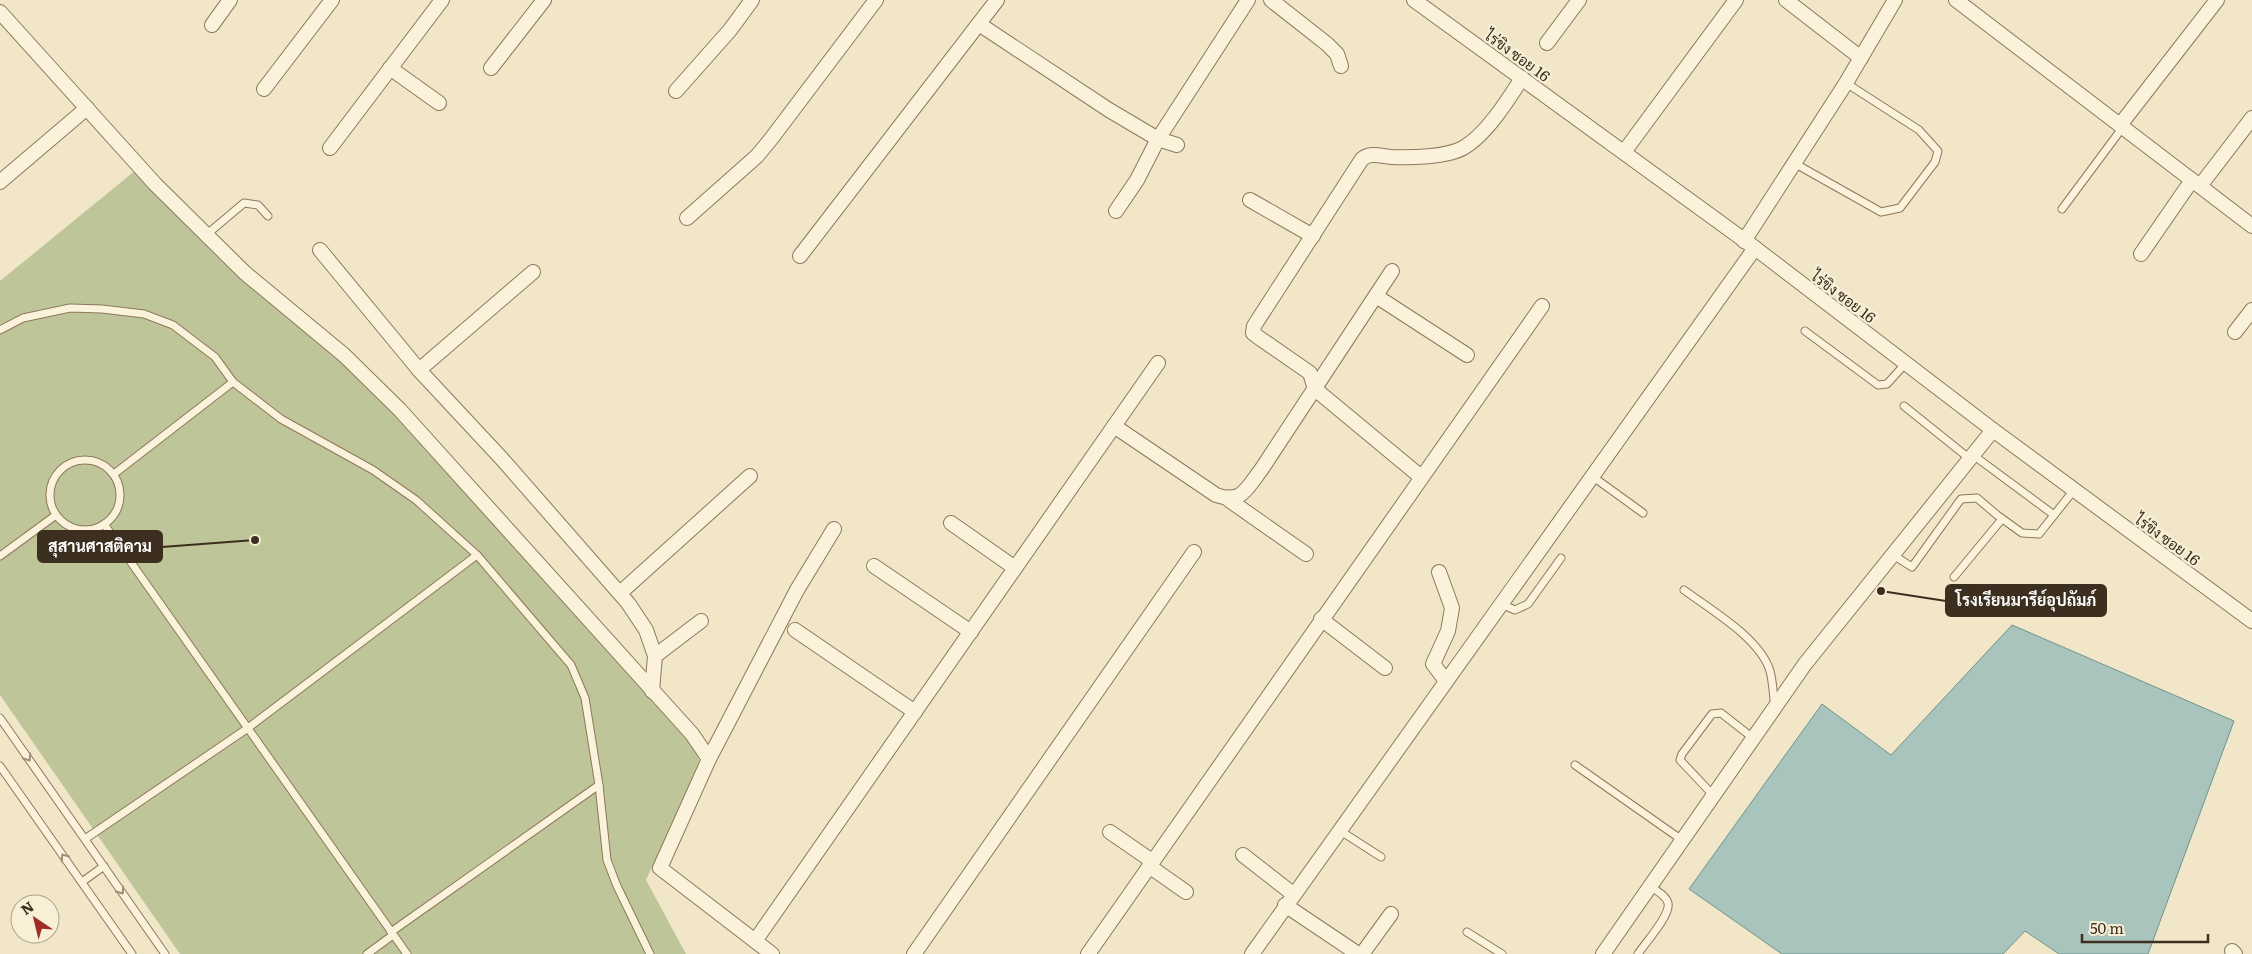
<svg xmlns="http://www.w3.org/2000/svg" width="2252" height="954" font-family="Literata,Sarabun,serif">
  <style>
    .cemetery { fill: #bec599 }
    .water { fill: #a8c4bd; stroke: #6e948c }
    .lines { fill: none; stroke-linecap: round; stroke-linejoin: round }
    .lane-casing { stroke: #8e785b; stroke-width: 9 }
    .street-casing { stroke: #8e785b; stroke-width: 16 }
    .lane { stroke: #fbf2db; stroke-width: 7 }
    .street { stroke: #fbf2db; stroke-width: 14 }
    .oneway { stroke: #9c907d }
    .labels { text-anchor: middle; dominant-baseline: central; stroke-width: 4.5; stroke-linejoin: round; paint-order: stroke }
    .street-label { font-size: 15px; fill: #3d2f1f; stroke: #f8efd7 }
    .leader { fill: none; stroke: #3d2f1f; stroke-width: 2 }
    .callout-dot { fill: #3d2f1f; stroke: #f8efd7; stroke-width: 2 }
    .callout { fill: #3d2f1f; stroke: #3d2f1f; stroke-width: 2 }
    .callout-label { font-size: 16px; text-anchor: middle; font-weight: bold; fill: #fff }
  </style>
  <rect width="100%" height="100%" fill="#f1e6c7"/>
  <polygon class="cemetery" points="136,170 215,254 371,385 695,744 700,765 646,880 686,954 180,954 0,695 0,281"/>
  <polygon class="water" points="2012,625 2234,721 2148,954 2059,954 2025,931 2003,954 1782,954 1689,889 1822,704 1891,755"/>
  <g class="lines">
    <defs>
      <g id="lane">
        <polyline points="1794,163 1881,212 1900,208 1935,162 1938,151 1919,130 1846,83"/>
        <polyline points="2062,209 2123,127"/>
        <polyline points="206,235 244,203 258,205 268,216"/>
        <polyline points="0,330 23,318 70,308 102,309 144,314 173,325 215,357 233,382 114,474"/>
        <polyline points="1805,331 1878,385 1887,384 1906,363"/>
        <polyline points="233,382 281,419 373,470 416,500 477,555 571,665 585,698 599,785 607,860 617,886 650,954"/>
        <polyline points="1904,406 1970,459"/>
        <polyline points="1973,455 2054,515"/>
        <circle cx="85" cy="495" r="35"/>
        <polyline points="1592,476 1643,513"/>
        <polyline points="104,524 407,954"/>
        <polyline points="1893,555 1912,567 1961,499 1977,498 1997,515 2022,533 2039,534 2074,490"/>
        <polyline points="0,556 56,515"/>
        <polyline points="1954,577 2002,519"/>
        <path d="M 1684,590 C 1711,610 1760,638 1770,671 C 1773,682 1773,695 1775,706"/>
        <polyline points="1501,604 1515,610 1528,604 1561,558"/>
        <polyline points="0,718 165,954"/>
        <polyline points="1575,765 1682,840"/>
        <polyline points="0,766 132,954"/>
        <polyline points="1713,795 1680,760 1682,754 1712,714 1721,713 1753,738"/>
        <polyline points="1339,830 1381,857"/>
        <polyline points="85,839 248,728 477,555"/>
        <polyline points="82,882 104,866"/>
        <polyline points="391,932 599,785"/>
        <polyline points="1467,932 1502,954"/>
        <polyline points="367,954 393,935"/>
        <path d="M 1638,954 C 1645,943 1671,915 1668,903 C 1666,895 1656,891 1650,886"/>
      </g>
      <g id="street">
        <polyline points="1271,0 1327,44 1337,54 1341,66"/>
        <polyline points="1414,0 1755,248 1993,430 2252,621"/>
        <polyline points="1786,0 1861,58"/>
        <polyline points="1956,0 2252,226"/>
        <polyline points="0,12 155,184 245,273 344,355 400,410 692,734 709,759 660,868 772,954"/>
        <polyline points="979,24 1109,110 1158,139 1177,145"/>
        <polyline points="212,25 230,0"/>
        <polyline points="1547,43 1579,0"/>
        <polyline points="390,68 439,103"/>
        <polyline points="491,68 544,0"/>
        <polyline points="264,89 332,0"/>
        <polyline points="676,91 730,30 752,0"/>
        <polyline points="2120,125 2217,0"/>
        <polyline points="330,148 442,0"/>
        <polyline points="1624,152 1736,0"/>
        <polyline points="0,182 87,108"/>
        <polyline points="2200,186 2252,118"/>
        <polyline points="1250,200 1313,236"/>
        <polyline points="1116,211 1137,180 1158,139 1248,0"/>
        <polyline points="687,218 757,156 771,139 876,0"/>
        <polyline points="1744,241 1846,83 1895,0"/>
        <polyline points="320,250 419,370 502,459 628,603 646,630 655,656 652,691"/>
        <polyline points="2141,254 2192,180"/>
        <polyline points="800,256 997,0"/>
        <polyline points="1376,296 1467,355"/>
        <polyline points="2235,332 2252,310"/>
        <polyline points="419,370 533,272"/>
        <path d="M 1114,426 L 1216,495 C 1242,504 1246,489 1261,470 L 1392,271"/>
        <path d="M 1421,477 L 1315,389 L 1310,373 L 1258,337 L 1253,333 L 1254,326 L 1362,159 C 1370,152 1381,156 1391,157 C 1410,158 1447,157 1463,148 C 1486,135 1508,100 1522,78"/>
        <polyline points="1229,500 1306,554"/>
        <polyline points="951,523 1015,568"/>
        <polyline points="874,566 971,632"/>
        <polyline points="1439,572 1452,608 1448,631 1433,664 1446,681"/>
        <polyline points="620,593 750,476"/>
        <polyline points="1321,619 1385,668"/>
        <polyline points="795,630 915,712"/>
        <polyline points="655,656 701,621"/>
        <polyline points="709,759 797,590 834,529"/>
        <polyline points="1110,832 1152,861"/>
        <polyline points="1243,855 1293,894"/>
        <polyline points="1149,866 1186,892"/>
        <polyline points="1285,905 1358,954"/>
        <polyline points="755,941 1158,363"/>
        <polyline points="2232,951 2235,954"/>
        <polyline points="914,954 1194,552"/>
        <polyline points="1088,954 1542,306"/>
        <polyline points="1252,954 1755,248"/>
        <polyline points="1362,954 1391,914"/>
        <polyline points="1603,954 1805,664 1993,430"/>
      </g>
    </defs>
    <use href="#lane" class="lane-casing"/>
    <use href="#street" class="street-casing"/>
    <use href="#lane" class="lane"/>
    <use href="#street" class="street"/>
  </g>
  <defs><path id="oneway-chevron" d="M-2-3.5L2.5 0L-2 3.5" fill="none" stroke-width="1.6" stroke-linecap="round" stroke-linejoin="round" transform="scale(1.25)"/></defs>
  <g class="oneway">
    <use href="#oneway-chevron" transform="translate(28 758) rotate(55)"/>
    <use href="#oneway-chevron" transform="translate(64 857) rotate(-125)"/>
    <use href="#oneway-chevron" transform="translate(121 891) rotate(55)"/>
  </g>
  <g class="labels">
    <g class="street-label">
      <text transform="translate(1518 55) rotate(36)">ไร่ขิง ซอย 16</text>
      <text transform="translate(1844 296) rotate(37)">ไร่ขิง ซอย 16</text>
      <text transform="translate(2168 539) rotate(36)">ไร่ขิง ซอย 16</text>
    </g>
  </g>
  <path class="leader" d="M255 540L162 547M1881 591L1946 601"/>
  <g class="callout-dot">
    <circle cx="255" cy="540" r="5"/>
    <circle cx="1881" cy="591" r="5"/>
  </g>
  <g class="callout">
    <rect x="38" y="531" width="124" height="31" rx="5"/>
    <rect x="1946" y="585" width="160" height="31" rx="5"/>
  </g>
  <g class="callout-label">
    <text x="100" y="552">สุสานศาสติคาม</text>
    <text x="2026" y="606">โรงเรียนมารีย์อุปถัมภ์</text>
  </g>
  <g transform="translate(35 919) rotate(325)"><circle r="24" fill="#f8efd7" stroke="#ada28d"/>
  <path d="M0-4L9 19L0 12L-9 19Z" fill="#a02b28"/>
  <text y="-8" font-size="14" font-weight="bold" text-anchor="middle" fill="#3d2f1f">N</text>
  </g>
  <path d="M2082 934v8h126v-8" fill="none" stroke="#3d2f1f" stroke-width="2.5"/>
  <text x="2090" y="934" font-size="15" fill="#3d2f1f" stroke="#f8efd7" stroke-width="4" paint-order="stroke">50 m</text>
</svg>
